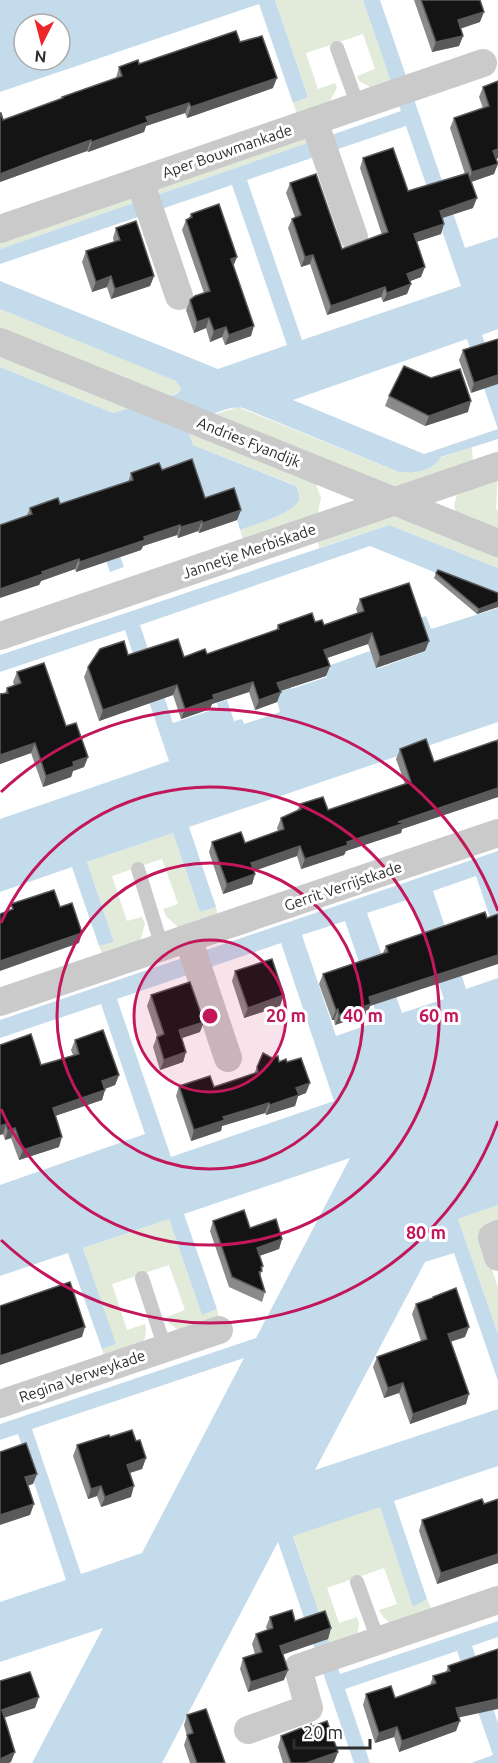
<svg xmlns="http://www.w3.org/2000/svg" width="498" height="1763" font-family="Ubuntu,sans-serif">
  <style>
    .green { fill: #e2ebd9 }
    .water { fill: #c4dbec; fill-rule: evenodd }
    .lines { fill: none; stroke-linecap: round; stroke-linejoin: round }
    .lane { stroke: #cacaca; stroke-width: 14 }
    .street { stroke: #cacaca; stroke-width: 28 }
    .wall { fill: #8a8a8a }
    .shaded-wall { fill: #5a5a5a }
    .building { fill: #141414; stroke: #5a5a5a; stroke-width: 1.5 }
    .ring { fill: none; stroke: #c2185b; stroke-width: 3 }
    .labels { text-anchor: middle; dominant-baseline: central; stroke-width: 6; stroke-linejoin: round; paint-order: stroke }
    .street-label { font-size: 15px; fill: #2d2d2d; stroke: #fff }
    .centre { fill: #c2185b; stroke: #fff; stroke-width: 3 }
    .ring-label { font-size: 18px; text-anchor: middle; font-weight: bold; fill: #c2185b; stroke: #fff; stroke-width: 6; stroke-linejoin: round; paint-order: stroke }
  </style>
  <rect width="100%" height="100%" fill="#fff"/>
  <g class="green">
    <polygon points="275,0 363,0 393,87 379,92 359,81 357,76 375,69 363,34 306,53 318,89 335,83 337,88 325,110 299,120 293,103 308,97"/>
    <polygon points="310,131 315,141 154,196 152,185"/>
    <polygon points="134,191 141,201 0,249 0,237"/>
    <polygon points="0,309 177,381 181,388 180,391 170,396 0,334"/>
    <polygon points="0,350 136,406 113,413 0,367"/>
    <polygon points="238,407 399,472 472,447 473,462 395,495 216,414"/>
    <polygon points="187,430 316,484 321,498 318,513 245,545 240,530 281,514 299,493 296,486 292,484 193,445"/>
    <polygon points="498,473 496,508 498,512 498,537 456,512 454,506 457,494"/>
    <polygon points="391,510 498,553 498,568 389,525 319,548 318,540"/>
    <polygon points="173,833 200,912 216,907 219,919 182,931 166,916 163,909 178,904 162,859 112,876 127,921 142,917 145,924 139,945 104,958 99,946 114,942 87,862"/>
    <polygon points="498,1205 498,1227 480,1233 498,1287 498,1334 458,1219"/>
    <path d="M 169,1219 L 202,1314 L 217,1309 L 220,1321 L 180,1331 L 169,1323 L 167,1317 L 185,1310 L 169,1265 L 112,1284 L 127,1330 L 145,1324 C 151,1351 124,1353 105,1360 L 102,1349 L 115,1344 L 83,1248 Z"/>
    <polygon points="380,1506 413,1606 427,1599 434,1614 390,1623 383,1617 379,1610 397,1604 384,1568 327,1588 339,1623 357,1617 359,1624 357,1634 332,1651 293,1535"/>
  </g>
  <g class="water">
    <path d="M 0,0 L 275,0 L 308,97 L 293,103 L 259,4 L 0,92 ZM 24,24 L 60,24 L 60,60 L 24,60 Z"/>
    <path d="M 363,0 L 380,0 L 465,248 L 498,237 L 498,329 L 482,335 L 498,380 L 498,439 L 441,457 C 432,472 415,473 399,472 L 243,408 C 225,405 203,420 187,428 L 193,445 L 296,486 C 298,491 300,495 299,500 C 294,513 253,525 240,530 L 231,498 L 202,507 L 99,499 L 124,567 L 110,572 L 86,503 L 0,533 L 0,367 L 113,413 L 176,394 L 180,391 L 181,388 L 176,381 L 0,309 L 0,281 L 218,369 L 287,345 L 232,185 L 0,264 L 0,249 L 401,111 ZM 406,126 L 461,286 L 302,340 L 247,180 ZM 467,339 L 498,429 L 424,454 L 293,400 Z"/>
    <polygon points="389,525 498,568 498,598 370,546 140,625 173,723 218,708 217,703 227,700 234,721 242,719 244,724 280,712 272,684 288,679 291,689 327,677 325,667 370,651 377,669 426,651 416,620 426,616 431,629 498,608 498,722 189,827 216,907 200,912 173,833 87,862 114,942 99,946 72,867 0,892 0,819 169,761 125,630 0,672 0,655"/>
    <path d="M 498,851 L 498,941 L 476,876 L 433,891 L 466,989 L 498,978 L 498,1205 L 458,1219 L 498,1334 L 498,1381 L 454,1253 L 425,1262 L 315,1470 L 498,1409 L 498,1466 L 394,1501 L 427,1599 L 413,1607 L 380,1507 L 293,1536 L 340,1674 L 498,1621 L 498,1637 L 472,1646 L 498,1723 L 498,1763 L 471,1763 L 493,1755 L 457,1651 L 345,1689 L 370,1763 L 354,1763 L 278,1542 L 162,1763 L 32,1763 L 103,1628 L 0,1662 L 0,1602 L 66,1580 L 18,1434 L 0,1440 L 0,1424 L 256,1338 L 350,1158 L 184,1214 L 217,1309 L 202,1315 L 169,1219 L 83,1248 L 116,1344 L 102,1349 L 68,1253 L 0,1276 L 0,1185 L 145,1134 L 101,1004 L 0,1038 L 0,1020 ZM 410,899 L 444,999 L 402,1013 L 367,913 ZM 345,921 L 379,1021 L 336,1036 L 302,935 ZM 281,943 L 334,1101 L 171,1157 L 117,999 ZM 244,1358 L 142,1553 L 81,1574 L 32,1429 Z"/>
  </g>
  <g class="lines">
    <g class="lane">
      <polyline points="337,48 358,106"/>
      <polyline points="138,869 162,947"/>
      <polyline points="142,1278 165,1348"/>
      <polyline points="357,1582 378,1640"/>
    </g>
    <g class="street">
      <polyline points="314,121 354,237"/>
      <polyline points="140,181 179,296"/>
      <polyline points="0,229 483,63"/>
      <polyline points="0,342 498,543"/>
      <polyline points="0,636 498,466"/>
      <polyline points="188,938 228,1058"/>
      <polyline points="0,1002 498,833"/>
      <polyline points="498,1234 492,1237 498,1257"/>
      <polyline points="0,1404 219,1330"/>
      <polyline points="248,1730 309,1708 298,1668 498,1600"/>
    </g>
  </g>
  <g class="wall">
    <polygon points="414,0 480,0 480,22 460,28 463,36 459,46 432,52"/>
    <polygon points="240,42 273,88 187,118 185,113 146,126 144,132 88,152 87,151 40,167 0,182 0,113 3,120 61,99 62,97 116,78 119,67 139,64"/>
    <polygon points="498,81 498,158 496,159 494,174 471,182 473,208 442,218 441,234 416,242 421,277 409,281 411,284 407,294 383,302 381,297 327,315 310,264 301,267 288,228 292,219 295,217 286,193 290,183 342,249 382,235 360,168 363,158 408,191 465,174 450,128 454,118 483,108 479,97 483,87"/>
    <polygon points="191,214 233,266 251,336 225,345 222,337 210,342 206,328 194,333 186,310 190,300 204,293 182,230 186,220 189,218"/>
    <polygon points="116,228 154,276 150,286 111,299 107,287 92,292 82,262 86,251 114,242 113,238"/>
    <polygon points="498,339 471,393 459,360 463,350"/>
    <polygon points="389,396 468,412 425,426 385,406"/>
    <polygon points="162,470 205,498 241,510 237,520 199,533 198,531 178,538 177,535 143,546 141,550 76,572 75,569 41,581 39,585 27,515 30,508 60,504 128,482 131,473"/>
    <polygon points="436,573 498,593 498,607 477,614 434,578"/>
    <polygon points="360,599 429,641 425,651 376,668 368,644 327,658 330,666 326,676 280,691 277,702 255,710 249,692 212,704 210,709 181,719 173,695 99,721 84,677 88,667 128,655 184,657 207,654 276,630 278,625 315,622 324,625 358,614 356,609"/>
    <polygon points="17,672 66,726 88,757 84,767 73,771 71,777 43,787 31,753 0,764 0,694 5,693 7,688 14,685 13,682"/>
    <polygon points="498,740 498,797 402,829 401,833 346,851 344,855 301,869 297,856 254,870 255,874 252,884 223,894 209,852 212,842 245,843 278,831 277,828 281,818 297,811 300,804 328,810 405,784 396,759 400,749 434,762"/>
    <polygon points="485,912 370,1006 367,1014 335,1025 334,1020 332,1020 319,984 323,974 383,953 386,946"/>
    <polygon points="235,971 280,1006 244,1018 232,981"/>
    <polygon points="151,995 200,1032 182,1038 186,1052 183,1062 160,1070 153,1047 157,1036 147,1006"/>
    <polygon points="75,1040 119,1075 115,1085 105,1089 102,1100 55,1116 59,1147 19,1160 11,1138 5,1140 3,1134 0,1135 0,1045 41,1065 73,1055 71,1050"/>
    <polygon points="272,1058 279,1062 306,1093 298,1096 295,1106 266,1115 265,1113 222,1126 221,1131 191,1141 176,1096 179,1086 214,1087 254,1074 257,1067"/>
    <polygon points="213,1221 250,1228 282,1239 279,1249 259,1256 263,1266 260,1277 265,1292 262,1302 229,1287 210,1231"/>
    <polygon points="433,1297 465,1337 451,1341 466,1404 410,1424 399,1393 384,1398 373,1367 377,1357 421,1341 412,1314 416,1304 432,1299"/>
    <polygon points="110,1437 136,1441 146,1458 142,1469 130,1473 131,1497 101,1507 97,1496 88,1499 73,1456 77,1445"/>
    <polygon points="498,1499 498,1563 437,1584 419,1531 422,1520 484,1504"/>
    <polygon points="270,1617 295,1621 331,1628 328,1639 282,1654 284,1680 248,1692 240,1669 243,1658 255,1654 252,1644 256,1634 267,1630 266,1627"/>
    <polygon points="498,1649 459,1717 456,1731 399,1752 394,1737 375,1743 363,1705 366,1694 395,1698 430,1685 433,1676 446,1672 448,1666"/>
    <polygon points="187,1715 225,1763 190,1763 184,1745 187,1736 184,1725"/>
    <polygon points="311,1727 338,1752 334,1762 332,1763 283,1763 278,1747 281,1736"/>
  </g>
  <g class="shaded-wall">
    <polygon points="484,12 480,22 454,31 458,20"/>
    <polygon points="463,36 459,46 432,52 436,42"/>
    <polygon points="277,78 273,88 187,118 191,107"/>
    <polygon points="189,103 185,113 146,126 144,132 88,152 92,142 146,117"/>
    <polygon points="91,140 87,151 0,182 0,174"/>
    <polygon points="498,149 498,158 489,161 493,151"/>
    <polygon points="498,164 494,174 468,183 472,172"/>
    <polygon points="477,198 473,208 436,220 440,211"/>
    <polygon points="444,224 441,234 410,244 414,234"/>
    <polygon points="313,255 310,264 301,267 305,257"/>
    <polygon points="237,257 233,267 231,259"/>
    <polygon points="425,267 421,277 403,284 407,274"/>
    <polygon points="111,276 107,287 92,292 96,282"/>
    <polygon points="154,276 150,286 111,299 115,289"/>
    <polygon points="411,284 407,294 383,302 387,293"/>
    <polygon points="385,287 381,297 327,315 331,306"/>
    <polygon points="209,318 206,328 194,333 197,322"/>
    <polygon points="254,326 251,336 225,345 229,335"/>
    <polygon points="226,327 222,337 210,342 214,331"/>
    <polygon points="498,375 498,384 471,393 474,383"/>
    <polygon points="471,401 468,412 425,426 429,416"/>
    <polygon points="241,510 237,520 199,533 203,523"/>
    <polygon points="202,521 198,531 178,538 181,527"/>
    <polygon points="180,525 177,535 143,546 141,550 76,572 80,562 144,537"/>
    <polygon points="79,559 75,569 41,581 39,585 0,598 0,589 42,572"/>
    <polygon points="498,602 498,607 477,614 479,609"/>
    <polygon points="372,633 368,644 321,660 324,650"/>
    <polygon points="429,641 425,651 376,668 380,657"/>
    <polygon points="330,666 326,676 274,693 277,683"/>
    <polygon points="253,682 249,692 212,704 210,709 181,719 185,709 213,695"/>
    <polygon points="177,685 173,695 99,721 103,710"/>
    <polygon points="281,692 277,702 255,710 259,700"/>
    <polygon points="35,743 31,753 0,764 0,755"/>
    <polygon points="88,757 84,767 73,771 71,777 43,787 46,776 73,762"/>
    <polygon points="498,788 498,797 402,829 401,833 346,851 344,855 301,869 305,859 398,822"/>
    <polygon points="300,846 297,856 248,873 251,863"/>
    <polygon points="255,874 252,884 223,894 227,884"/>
    <polygon points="82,933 79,943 0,971 0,961"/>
    <polygon points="498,955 498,964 370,1006 367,1014 335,1025 339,1015 369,997"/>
    <polygon points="284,995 280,1006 244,1018 248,1008"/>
    <polygon points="338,1009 334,1020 332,1020 336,1010"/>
    <polygon points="204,1022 200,1032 176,1040 179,1030"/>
    <polygon points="186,1052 183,1062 160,1070 164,1060"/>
    <polygon points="119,1075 115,1085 99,1091 102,1081"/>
    <polygon points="310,1083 306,1093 298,1096 295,1106 266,1115 270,1105 296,1088"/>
    <polygon points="105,1090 102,1100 49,1118 53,1108"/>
    <polygon points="269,1103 265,1113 222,1126 221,1131 191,1141 194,1130 223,1117"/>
    <polygon points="6,1124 3,1134 0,1135 0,1126"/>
    <polygon points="15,1128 11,1138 5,1140 8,1130"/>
    <polygon points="62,1137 59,1147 19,1160 23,1150"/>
    <polygon points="282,1239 279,1249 253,1258 257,1248"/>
    <polygon points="85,1327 82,1337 0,1365 0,1356"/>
    <polygon points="469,1327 465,1337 444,1344 448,1334"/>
    <polygon points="403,1383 399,1393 384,1398 388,1388"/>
    <polygon points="469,1394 466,1404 410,1424 413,1414"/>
    <polygon points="146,1458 142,1469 123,1475 127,1465"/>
    <polygon points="37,1474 33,1484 21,1488 25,1477"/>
    <polygon points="101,1486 97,1496 88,1499 91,1489"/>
    <polygon points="134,1486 131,1497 101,1507 105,1497"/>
    <polygon points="34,1504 30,1515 0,1525 0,1515"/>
    <polygon points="498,1554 498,1563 437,1584 441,1573"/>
    <polygon points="331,1628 328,1639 276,1657 280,1646"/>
    <polygon points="288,1670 284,1680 248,1692 251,1682"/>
    <polygon points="39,1697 35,1708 0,1719 2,1710"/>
    <polygon points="498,1699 498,1709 452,1719 456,1708"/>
    <polygon points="460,1721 456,1731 399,1752 402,1741"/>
    <polygon points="397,1727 394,1737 375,1743 379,1733"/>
    <polygon points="15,1752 11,1762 9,1763 0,1763 0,1759"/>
    <polygon points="338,1752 334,1762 332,1763 306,1763"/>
  </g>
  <g class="building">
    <polygon points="421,0 480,0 484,12 458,20 463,36 436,42"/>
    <polygon points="236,31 240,42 262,36 277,78 191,107 189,103 146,117 148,122 92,142 91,140 44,157 0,174 0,113 1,113 3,120 63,98 62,97 122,76 119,67 138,60 139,64"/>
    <polygon points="498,81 498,149 493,151 498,164 472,172 454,118 489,106 483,87"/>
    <polygon points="393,148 408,191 468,173 477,198 440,211 444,224 414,234 425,267 407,274 411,284 387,293 385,287 331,306 313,255 305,257 292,219 301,215 290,183 316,174 342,249 388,232 363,158"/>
    <polygon points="219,204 237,257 231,259 254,326 229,335 226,327 214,331 209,318 197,322 190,300 195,296 210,291 186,220 192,217 191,214"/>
    <polygon points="136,221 154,276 115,289 111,276 96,282 86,251 120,240 116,228"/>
    <polygon points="498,339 498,375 474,383 463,350"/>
    <polygon points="404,366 431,378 460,369 471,401 429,416 389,396"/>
    <polygon points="192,459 205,498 234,488 241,510 203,523 202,521 181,527 180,525 144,537 145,540 80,562 79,559 42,572 43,574 0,589 0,525 32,514 30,508 58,498 60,504 133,480 131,473 159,463 162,470"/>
    <polygon points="438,570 498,593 498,602 479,609 436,573"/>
    <polygon points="409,583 429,641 380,657 372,633 324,650 330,666 277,683 281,692 259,700 253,682 213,695 214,699 185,709 177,685 103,710 88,667 100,649 124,641 128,655 178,639 184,657 205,649 207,654 279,629 278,625 312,613 315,622 322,620 324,625 364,611 360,599"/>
    <polygon points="44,663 66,726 76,723 88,757 73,762 74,766 46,776 35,743 0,755 0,694 8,693 7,688 21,683 17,672"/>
    <polygon points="426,739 434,762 498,740 498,788 398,822 405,823 347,842 348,845 305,859 300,846 251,863 255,874 227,884 212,842 241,832 245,843 284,829 281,818 301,809 300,804 323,797 328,810 411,782 400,749"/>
    <polygon points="54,890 60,907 72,903 82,933 0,961 0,914 13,909 11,904"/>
    <polygon points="485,912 487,918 498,914 498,955 369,997 371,1004 339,1015 338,1009 336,1010 323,974 388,952 386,946"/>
    <polygon points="272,959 284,995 248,1008 235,971"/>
    <polygon points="190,982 204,1022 179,1030 186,1052 164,1060 157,1037 164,1034 151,995"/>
    <polygon points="103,1030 119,1075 102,1081 105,1090 53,1108 62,1137 23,1150 15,1128 8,1130 6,1124 0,1126 0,1045 31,1034 41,1065 79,1054 75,1040"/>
    <polygon points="263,1053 272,1058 278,1056 279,1062 286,1059 287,1062 301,1058 310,1083 296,1088 299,1095 270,1105 269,1103 223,1117 225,1120 194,1130 179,1086 210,1076 214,1087 258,1072 257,1067"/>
    <polygon points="244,1210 250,1228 276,1219 282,1239 257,1248 263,1266 261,1267 262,1271 259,1272 265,1292 232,1277 213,1221"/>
    <polygon points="70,1282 85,1327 0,1356 0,1306"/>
    <polygon points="456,1288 469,1327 448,1334 469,1394 413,1414 403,1383 388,1388 377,1357 427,1339 416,1304 433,1298 433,1297"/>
    <polygon points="132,1430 136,1441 140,1440 146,1458 127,1465 134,1486 105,1497 101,1486 91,1489 77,1445 109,1435 110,1437"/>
    <polygon points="26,1443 37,1474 25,1477 34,1504 0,1515 0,1452"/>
    <polygon points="482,1499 484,1504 498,1499 498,1554 441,1573 422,1520"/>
    <polygon points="292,1610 295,1621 325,1611 331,1628 280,1646 288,1670 251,1682 243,1658 262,1652 256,1634 273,1628 270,1617"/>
    <polygon points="498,1649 498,1699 456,1708 460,1721 402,1741 397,1727 379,1733 366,1694 391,1686 395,1698 436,1683 433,1676 450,1671 448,1666"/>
    <polygon points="30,1672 39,1697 2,1710 15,1752 0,1759 0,1681"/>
    <polygon points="206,1709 225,1763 197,1763 187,1735 193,1733 187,1715"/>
    <polygon points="327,1721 338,1752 306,1763 291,1763 281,1736 311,1724 311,1727"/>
  </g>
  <circle cx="210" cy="1016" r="76" fill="#c2185b" fill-opacity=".12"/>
  <g class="ring">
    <circle cx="210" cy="1016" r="76"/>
    <circle cx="210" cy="1016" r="153"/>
    <path d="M1 923A229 229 0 1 1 1 1109"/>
    <path d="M498 1121A306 306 0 0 1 1 1240M1 792A306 306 0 0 1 498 911"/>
  </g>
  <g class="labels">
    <g class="street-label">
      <text transform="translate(227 151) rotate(-19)">Aper Bouwmankade</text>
      <text transform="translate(249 442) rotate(22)">Andries Fyandijk</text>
      <text transform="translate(249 551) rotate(-19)">Jannetje Merbiskade</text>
      <text transform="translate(343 886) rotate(-19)">Gerrit Verrijstkade</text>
      <text transform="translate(82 1376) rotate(-19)">Regina Verweykade</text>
    </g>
  </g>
  <circle cx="210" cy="1016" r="9" class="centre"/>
  <g class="ring-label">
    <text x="286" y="1022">20 m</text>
    <text x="363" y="1022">40 m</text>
    <text x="439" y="1022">60 m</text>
    <text x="426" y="1239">80 m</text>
  </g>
  <g transform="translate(42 42) rotate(186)"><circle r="28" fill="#ffffff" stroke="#ababab" stroke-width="1.5"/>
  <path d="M0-4.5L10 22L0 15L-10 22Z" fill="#ed262c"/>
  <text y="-9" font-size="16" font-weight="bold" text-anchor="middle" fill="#2d2d2d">N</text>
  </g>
  <path d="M294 1739v9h76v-9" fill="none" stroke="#2d2d2d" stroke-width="3"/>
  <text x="303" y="1739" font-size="18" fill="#2d2d2d" stroke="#ffffff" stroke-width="4.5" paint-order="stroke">20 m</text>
</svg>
